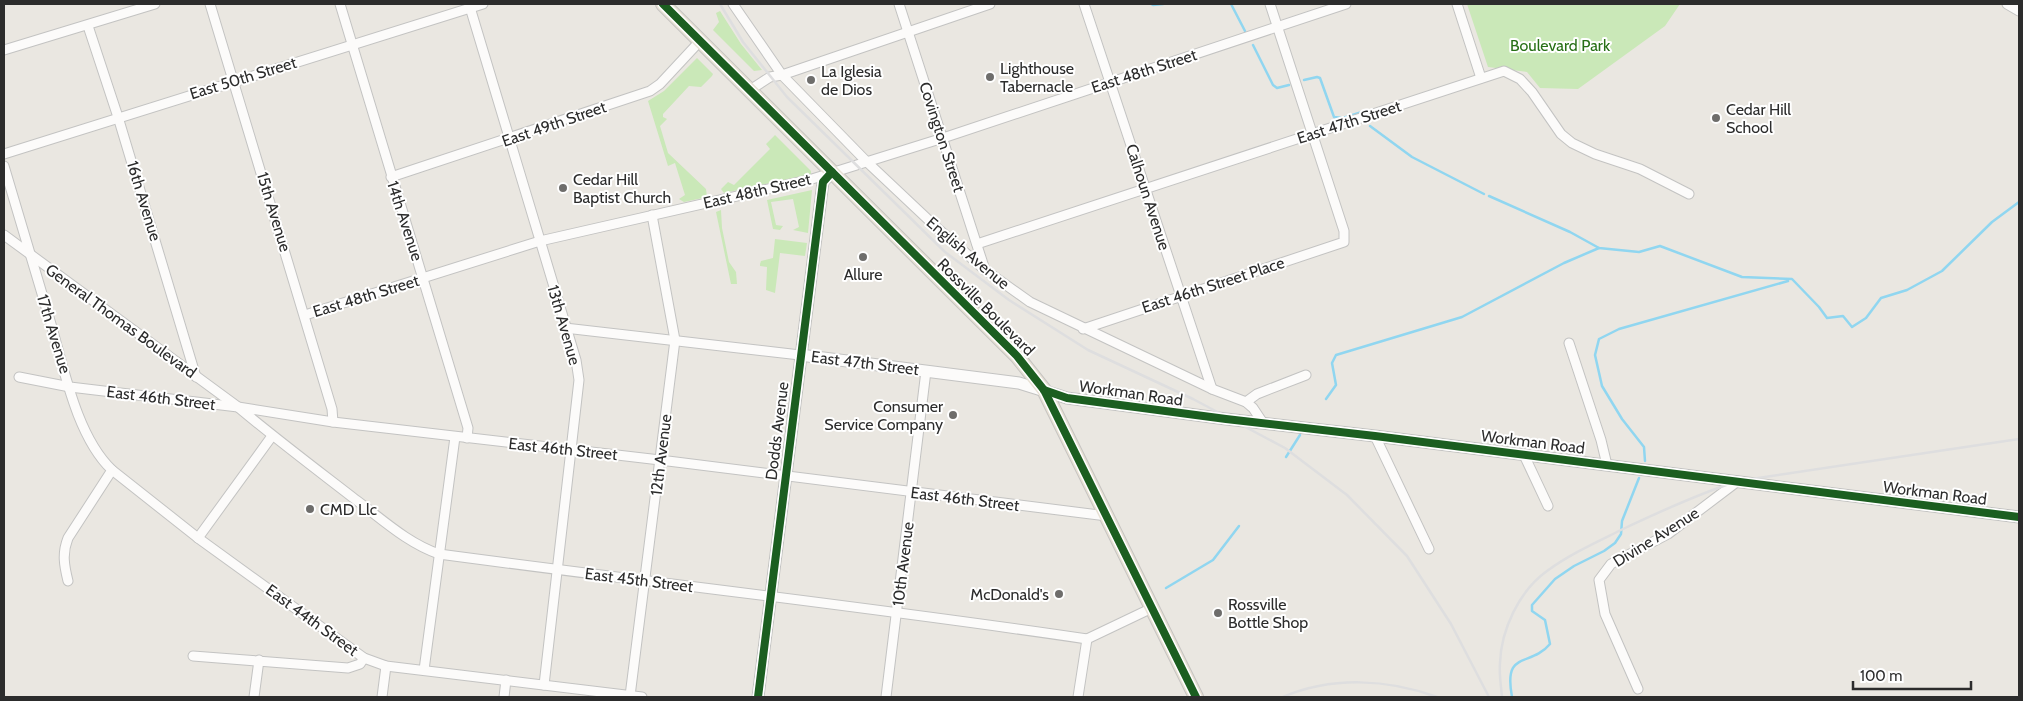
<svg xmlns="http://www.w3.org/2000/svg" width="2023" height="701" font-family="Cabin,sans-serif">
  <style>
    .green { fill: #cae8b8 }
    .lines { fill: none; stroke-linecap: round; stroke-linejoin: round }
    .stream { stroke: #90d6f0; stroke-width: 2.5 }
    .minor-casing { stroke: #c3c3c2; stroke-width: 11 }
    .tertiary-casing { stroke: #c3c3c2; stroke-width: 13 }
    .trunk-casing { stroke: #c6c4c2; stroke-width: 16 }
    .minor { stroke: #fcfbfa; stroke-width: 9 }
    .tertiary { stroke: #fcfbfa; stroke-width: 11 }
    .trunk { stroke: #e8e1d4; stroke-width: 14 }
    .rail { stroke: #dededf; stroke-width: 2.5 }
    .cycleway-casing { stroke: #fff; stroke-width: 11 }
    .cycleway { stroke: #1b5e20; stroke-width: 8 }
    .poi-dot { fill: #6e6d6b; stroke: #fff; stroke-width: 2 }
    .labels { text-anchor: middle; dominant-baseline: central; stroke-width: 4; stroke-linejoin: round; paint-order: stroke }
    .park-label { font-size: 16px; fill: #266f15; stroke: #fff }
    .poi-label { font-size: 16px; fill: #2c2c2c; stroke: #fff; text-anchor: start }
    .street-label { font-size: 16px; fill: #2c2c2c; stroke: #fff }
  </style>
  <rect width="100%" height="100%" fill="#eae7e1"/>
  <g class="green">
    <polygon points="1467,4 1680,4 1665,26 1578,89 1540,88 1527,72 1488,67"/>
    <polygon points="720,11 741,44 762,70 754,71 713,30 719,22 716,13"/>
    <polygon points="697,58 713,74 712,76 701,87 689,86 663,114 663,117 667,119 660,126 668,153 706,189 707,197 684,202 679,199 685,195 675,163 668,166 648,101 664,91"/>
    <polygon points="775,135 811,171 811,174 724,193 721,189 728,182 734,185 770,149 766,144"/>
    <polygon points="812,190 808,233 793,230 799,227 793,199 771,202 776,225 783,226 780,230 773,229 767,200"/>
    <polygon points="721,210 722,228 729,262 736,272 737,284 731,284 716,212"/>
    <polygon points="775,239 807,243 805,256 780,253 775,293 766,290 767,267 760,266 760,264 761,261 773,258"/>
  </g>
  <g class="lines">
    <g class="stream">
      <polyline points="1151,4 1153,5 1163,4"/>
      <polyline points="1231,4 1245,31"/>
      <polyline points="1253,45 1273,85 1277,88 1289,85"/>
      <polyline points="1304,80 1317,77 1320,78 1334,117 1343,118 1365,111"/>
      <polyline points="1370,126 1412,157 1484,194"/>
      <polyline points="1489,196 1570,232 1599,248 1639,252 1660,246 1742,277 1792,279 1819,307 1827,318 1843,316 1852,327 1866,318 1881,298 1907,290 1942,271 1992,222 2019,202"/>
      <polyline points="1326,399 1336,385 1332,363 1336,355 1462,317 1564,263 1599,248"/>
      <polyline points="1286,457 1300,435"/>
      <polyline points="1645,461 1644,447 1622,419 1602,386 1595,355 1599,339 1619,329 1788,281"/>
      <polyline points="1166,588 1213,560 1239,526"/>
      <path d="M 1512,697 C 1503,649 1530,668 1550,644 L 1545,620 L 1532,611 L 1532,605 L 1555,579 L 1574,566 L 1604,551 L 1615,543 L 1621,534 L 1622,521 L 1639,478"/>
    </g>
    <defs>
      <g id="minor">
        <polyline points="210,4 332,409 333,422"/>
        <polyline points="340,4 468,428 467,438"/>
        <polyline points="469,4 576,360 579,380 544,685"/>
        <polyline points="733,4 782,75 867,162 936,227 985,270 1030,302 1212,389 1246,402 1253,408 1263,423"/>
        <polyline points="899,4 985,270"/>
        <polyline points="1084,4 1212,389"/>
        <polyline points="1457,4 1481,78"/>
        <polyline points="2007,4 2019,11"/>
        <polyline points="88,26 118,117 196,377"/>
        <polyline points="4,50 155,4"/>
        <polyline points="750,90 770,77 782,75 990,4"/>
        <polyline points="4,154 483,4"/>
        <path d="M 4,166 C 19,218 35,271 51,324 C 64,369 77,437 112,470 L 198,538 L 364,658 L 386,666 L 642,697"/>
        <polyline points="391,177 650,91 660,84 700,41"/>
        <path d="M 4,235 L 238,407 C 276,439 316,469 356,500 C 382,519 407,543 439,554 C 655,583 871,607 1087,639"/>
        <polyline points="977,244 1504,71 1520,79 1532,92 1561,134 1572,143 1595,154 1640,169 1689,194"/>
        <polyline points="305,315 540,241 812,179 943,138 1346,4"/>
        <polyline points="565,328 800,355"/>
        <polyline points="1083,329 1344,242 1344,231 1270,4"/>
        <polyline points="1569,343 1601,440 1607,465"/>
        <polyline points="19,377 70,387 238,407 333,422 660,460 1107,516"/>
        <polyline points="1246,402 1257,394 1306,375"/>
        <polyline points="1375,436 1429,549"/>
        <polyline points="1524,455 1548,506"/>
        <polyline points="198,538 272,436"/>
        <path d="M 68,581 C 64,565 62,553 68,538 L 112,470"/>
        <polyline points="193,656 348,668 360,664 364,658"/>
        <polyline points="424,670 455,437"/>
        <polyline points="1638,689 1605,614 1599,580 1611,564 1668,534 1738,481"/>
        <polyline points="630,696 675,340 652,215"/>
        <polyline points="254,697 259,660"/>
        <polyline points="382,697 386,666"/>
        <polyline points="504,697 506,680"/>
        <polyline points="886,697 926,371"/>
        <polyline points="1078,697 1087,639 1152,608"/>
      </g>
      <g id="tertiary">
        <polyline points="800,355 1019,383 1067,398 1226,419 1375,436 2019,517"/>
        <polyline points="758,697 823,182 832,172"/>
      </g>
      <polyline id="trunk" points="663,4 1017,356 1044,390 1196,697"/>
    </defs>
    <use href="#minor" class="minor-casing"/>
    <use href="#tertiary" class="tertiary-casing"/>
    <use href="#trunk" class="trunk-casing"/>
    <use href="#minor" class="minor"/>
    <use href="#tertiary" class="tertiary"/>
    <use href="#trunk" class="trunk"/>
    <g class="rail">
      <polyline points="720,4 743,42 787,97 945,252 1009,300 1088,350 1193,399 1285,448 1347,495 1407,556 1451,624 1489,697"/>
      <path d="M 1283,697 C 1332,676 1388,679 1437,697"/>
      <path d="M 1502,697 C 1501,686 1499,674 1500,663 C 1501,630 1519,591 1547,571 C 1570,554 1597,542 1623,529 C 1661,511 1698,494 1738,481 L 2019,439"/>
    </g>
    <defs>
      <g id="cycleway">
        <polyline points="663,4 1017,356 1044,390 1196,697"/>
        <polyline points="1044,390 1067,398 1226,419 1375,436 2019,517"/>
        <polyline points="758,697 823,182 832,172"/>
      </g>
    </defs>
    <use href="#cycleway" class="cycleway-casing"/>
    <use href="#cycleway" class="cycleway"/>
  </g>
  <g class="poi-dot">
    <circle cx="990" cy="77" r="5"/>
    <circle cx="811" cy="80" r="5"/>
    <circle cx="1716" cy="118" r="5"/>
    <circle cx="563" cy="188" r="5"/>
    <circle cx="863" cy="257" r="5"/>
    <circle cx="953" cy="415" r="5"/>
    <circle cx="310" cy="509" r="5"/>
    <circle cx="1059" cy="594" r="5"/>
    <circle cx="1218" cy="613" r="5"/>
  </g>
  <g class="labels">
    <g class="park-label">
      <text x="1560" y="45">Boulevard Park</text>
    </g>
    <g class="poi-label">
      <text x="1000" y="68">Lighthouse<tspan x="1000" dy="18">Tabernacle</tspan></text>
      <text x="821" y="71">La Iglesia<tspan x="821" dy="18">de Dios</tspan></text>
      <text x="1726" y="109">Cedar Hill<tspan x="1726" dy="18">School</tspan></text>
      <text x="573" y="179">Cedar Hill<tspan x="573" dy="18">Baptist Church</tspan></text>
      <text x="863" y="274" text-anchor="middle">Allure</text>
      <text x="943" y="406" text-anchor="end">Consumer<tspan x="943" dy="18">Service Company</tspan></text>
      <text x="320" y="509">CMD Llc</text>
      <text x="1049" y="594" text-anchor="end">McDonald's</text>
      <text x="1228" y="604">Rossville<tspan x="1228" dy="18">Bottle Shop</tspan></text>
    </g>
    <g class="street-label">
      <text transform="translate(1144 71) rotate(-18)">East 48th Street</text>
      <text transform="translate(243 78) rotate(-17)">East 50th Street</text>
      <text transform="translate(1349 122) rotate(-18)">East 47th Street</text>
      <text transform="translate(554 124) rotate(-19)">East 49th Street</text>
      <text transform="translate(942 137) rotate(72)">Covington Street</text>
      <text transform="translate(757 191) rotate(-13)">East 48th Street</text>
      <text transform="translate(1148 197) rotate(72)">Calhoun Avenue</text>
      <text transform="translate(144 201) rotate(73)">16th Avenue</text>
      <text transform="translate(274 212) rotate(73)">15th Avenue</text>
      <text transform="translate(405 221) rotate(72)">14th Avenue</text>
      <text transform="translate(968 253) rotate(40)">English Avenue</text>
      <text transform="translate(1213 285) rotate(-18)">East 46th Street Place</text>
      <text transform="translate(366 296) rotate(-17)">East 48th Street</text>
      <text transform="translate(986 307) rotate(45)">Rossville Boulevard</text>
      <text transform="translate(121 321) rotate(36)">General Thomas Boulevard</text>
      <text transform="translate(564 325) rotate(74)">13th Avenue</text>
      <text transform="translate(54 334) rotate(73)">17th Avenue</text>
      <text transform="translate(865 363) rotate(7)">East 47th Street</text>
      <text transform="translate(1131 393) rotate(8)">Workman Road</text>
      <text transform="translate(161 398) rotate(7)">East 46th Street</text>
      <text transform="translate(777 431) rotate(-83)">Dodds Avenue</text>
      <text transform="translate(1533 442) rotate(7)">Workman Road</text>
      <text transform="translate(563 449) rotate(6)">East 46th Street</text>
      <text transform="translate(661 455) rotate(-83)">12th Avenue</text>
      <text transform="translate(1935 493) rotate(7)">Workman Road</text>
      <text transform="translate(965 499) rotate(7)">East 46th Street</text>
      <text transform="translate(1656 537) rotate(-32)">Divine Avenue</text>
      <text transform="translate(903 564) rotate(-83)">10th Avenue</text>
      <text transform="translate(639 580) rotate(7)">East 45th Street</text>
      <text transform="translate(312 620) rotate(36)">East 44th Street</text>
    </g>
  </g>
  <rect width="2023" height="701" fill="none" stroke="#2c2c2c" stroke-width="10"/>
  <path d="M1853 681v8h118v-8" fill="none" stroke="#2c2c2c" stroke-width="2.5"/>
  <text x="1860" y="681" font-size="15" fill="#2c2c2c" stroke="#ffffff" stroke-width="4" paint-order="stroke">100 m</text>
</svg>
